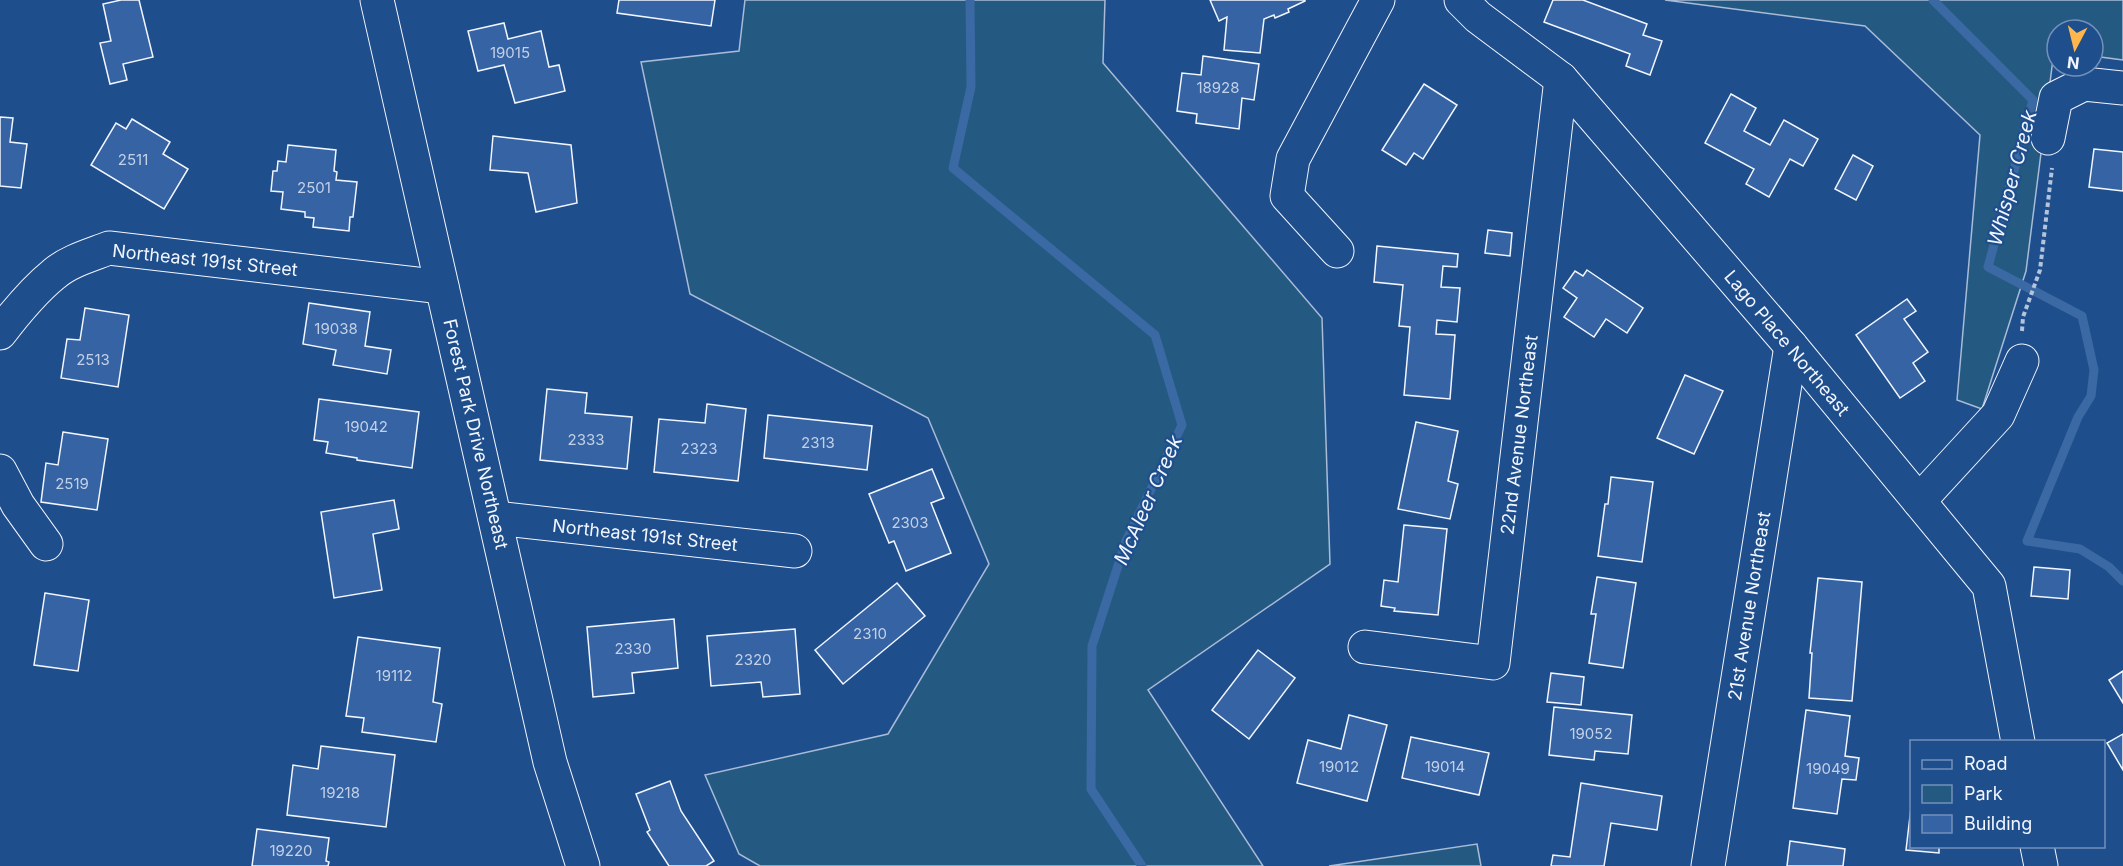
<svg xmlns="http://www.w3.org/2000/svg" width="2123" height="866" font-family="Inter,sans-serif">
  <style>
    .green { fill: #245a82; stroke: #a8bbd7; stroke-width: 1.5 }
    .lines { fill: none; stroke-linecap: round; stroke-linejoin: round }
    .stream { stroke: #3b69a3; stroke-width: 9 }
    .building { fill: #3563a3; stroke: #f2f6ff; stroke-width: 1.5 }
    .minor-casing { stroke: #f2f6ff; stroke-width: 35 }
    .path { stroke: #b3c4dc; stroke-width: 4; stroke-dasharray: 4.5 3; stroke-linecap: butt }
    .minor { stroke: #1f4e8c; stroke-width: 33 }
    .labels { text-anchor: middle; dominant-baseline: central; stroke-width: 4.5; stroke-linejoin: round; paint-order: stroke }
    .number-label { font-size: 15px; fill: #c3d1e8 }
    .street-label { font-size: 18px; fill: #f2f6ff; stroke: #1f4e8c }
    .water-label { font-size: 20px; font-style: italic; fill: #f2f6ff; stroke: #1f4e8c }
  </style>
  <rect width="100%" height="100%" fill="#1f4e8c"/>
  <g class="green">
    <polygon points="745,0 1105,0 1103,63 1322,318 1330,564 1148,690 1263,866 760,866 739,854 705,775 888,734 989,564 928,418 690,294 641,62 739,51"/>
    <polygon points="1665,0 2123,0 2123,60 2093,56 2093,30 2057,30 2057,51 2054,51 2026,271 1982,409 1957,400 1980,135 1865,26"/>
    <polygon points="1477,844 1481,866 1329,866"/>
  </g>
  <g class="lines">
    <g class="stream">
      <polyline points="970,0 971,87 953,168 1155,335 1182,425 1126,541 1092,646 1091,789 1142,866"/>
      <polyline points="1933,0 2033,100 1988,267 2082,316 2094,370 2091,396 2078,417 2027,541 2080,549 2109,567 2123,581"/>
    </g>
  </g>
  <g class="building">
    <polygon points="121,0 139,0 153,57 123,64 127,80 110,84 100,43 111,41 103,4"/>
    <polygon points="619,0 715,0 711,26 617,13"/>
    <polygon points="1210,0 1305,0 1305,1 1288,9 1289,12 1275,18 1274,15 1264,19 1260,53 1224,50 1227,17 1219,21"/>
    <polygon points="1553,0 1583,0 1647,24 1643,35 1662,41 1650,75 1626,66 1630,54 1544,22"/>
    <polygon points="504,23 508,39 541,31 549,67 559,65 565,91 515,103 504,65 478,71 468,31"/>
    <polygon points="1203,56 1259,64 1254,100 1242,98 1239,129 1196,123 1197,114 1177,111 1182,73 1201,75"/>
    <polygon points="1424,84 1457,105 1423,159 1414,153 1406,165 1382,150"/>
    <polygon points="1731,94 1756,108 1744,131 1770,145 1784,120 1818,139 1803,166 1790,159 1769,197 1746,184 1754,169 1705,143"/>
    <polygon points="0,117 13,118 10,142 27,144 21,188 0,186"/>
    <polygon points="132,119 170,142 163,154 188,169 164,209 91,165 116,123 126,129"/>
    <polygon points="493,136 571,145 577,203 536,212 528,173 490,170"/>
    <polygon points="288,145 336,150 334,171 337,172 336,180 357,182 353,217 350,217 349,231 313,227 314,218 305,217 305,212 281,209 283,192 271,191 273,171 277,171 278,161 286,162"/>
    <polygon points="2094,149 2123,152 2123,191 2089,187"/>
    <polygon points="1853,155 1873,166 1856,200 1835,189"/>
    <polygon points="1488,230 1512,233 1510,256 1485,253"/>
    <polygon points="1377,246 1458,254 1457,267 1443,266 1441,287 1460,288 1457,322 1437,320 1436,334 1455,335 1450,399 1404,395 1410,327 1399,326 1403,285 1374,282"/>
    <polygon points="1587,270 1643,308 1627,333 1606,319 1594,337 1564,317 1577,298 1563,288 1575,271 1583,276"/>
    <polygon points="1907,299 1916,311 1904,319 1928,352 1913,363 1925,381 1900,398 1856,335"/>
    <polygon points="309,303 370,312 365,346 391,350 387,374 333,365 336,350 303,344"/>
    <polygon points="85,308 129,315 118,387 61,378 67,339 80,340"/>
    <polygon points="1685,375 1723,391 1694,454 1657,438"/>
    <polygon points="547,389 587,393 585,413 632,417 627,469 540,460"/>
    <polygon points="319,399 419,412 412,468 357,460 357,458 326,453 328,442 314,440"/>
    <polygon points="707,404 746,409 738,481 654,472 659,419 705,423"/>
    <polygon points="768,415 872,426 867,470 764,458"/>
    <polygon points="1416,422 1458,431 1448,481 1458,484 1450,519 1398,509"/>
    <polygon points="63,432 108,439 97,510 41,502 46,463 58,465"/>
    <polygon points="932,469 944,498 931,503 951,553 906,571 894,541 889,543 869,494"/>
    <polygon points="1611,477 1653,482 1642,562 1598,556 1605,504 1608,504"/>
    <polygon points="394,500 399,529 373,534 382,590 334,598 321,512"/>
    <polygon points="1404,525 1447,529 1438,615 1394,611 1395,608 1381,606 1384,580 1398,582"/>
    <polygon points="2034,567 2070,570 2068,599 2031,596"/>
    <polygon points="1597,577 1636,583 1623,668 1589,663 1596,614 1591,614"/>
    <polygon points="1818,578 1862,582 1852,701 1809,698 1812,653 1810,653"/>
    <polygon points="897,583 925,616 843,684 815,650"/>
    <polygon points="45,593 89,600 78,671 34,665"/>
    <polygon points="674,619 678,668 632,673 634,693 593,697 587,627"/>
    <polygon points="795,629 800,694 763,697 761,682 711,686 707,636"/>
    <polygon points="358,637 440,648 433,702 442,704 436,742 362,732 364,718 346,716"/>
    <polygon points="1258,650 1295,678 1249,739 1212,710"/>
    <polygon points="2123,671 2123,703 2109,680"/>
    <polygon points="1551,673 1584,677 1581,705 1547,702"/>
    <polygon points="1554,707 1632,715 1628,754 1595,751 1594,760 1549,755"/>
    <polygon points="1806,710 1850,716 1845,756 1859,758 1856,780 1842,779 1837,814 1793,808"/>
    <polygon points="1349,715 1387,725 1367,801 1297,783 1308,740 1341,749"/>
    <polygon points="2123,734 2123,770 2107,743"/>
    <polygon points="1411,737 1489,753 1479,795 1402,778"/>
    <polygon points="321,746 395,755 386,827 287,815 293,765 318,769"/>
    <polygon points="670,781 681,811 714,861 706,866 669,866 647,832 650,830 636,794"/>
    <polygon points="1581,783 1662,796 1657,830 1611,823 1604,866 1551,866 1553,855 1570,857"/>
    <polygon points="1912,799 1912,846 1939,846 1939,853 1906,850"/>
    <polygon points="257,829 329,838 326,861 329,862 328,866 252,866"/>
    <polygon points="1790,841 1845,849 1843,866 1787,866"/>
  </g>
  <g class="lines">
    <defs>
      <g id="minor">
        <polyline points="377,0 550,762 583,866"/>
        <polyline points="1461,0 1478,17 1561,79 1791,346 1989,586 2018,742"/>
        <polyline points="2048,138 2056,98 2084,84 2123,88"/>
        <polyline points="1337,251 1287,196 1293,159 1378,0"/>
        <path d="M 0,333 C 16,312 33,291 54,274 C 69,261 91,255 109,248 L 442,287"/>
        <polyline points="0,471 18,505 46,544"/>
        <polyline points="1919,501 1998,415 2022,361"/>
        <polyline points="495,518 795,551"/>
        <polyline points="1365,647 1493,663 1561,79"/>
        <polyline points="2037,846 2041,866"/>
        <polyline points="1708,866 1791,346"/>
      </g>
    </defs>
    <use href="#minor" class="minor-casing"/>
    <polyline class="path" points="2022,331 2023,317 2040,270 2052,168"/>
    <use href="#minor" class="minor"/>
  </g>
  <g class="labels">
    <g class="number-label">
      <text x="510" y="52">19015</text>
      <text x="1218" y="87">18928</text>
      <text x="133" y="159">2511</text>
      <text x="314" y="187">2501</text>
      <text x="336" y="328">19038</text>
      <text x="93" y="359">2513</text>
      <text x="366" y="426">19042</text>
      <text x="586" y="439">2333</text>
      <text x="818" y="442">2313</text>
      <text x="699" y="448">2323</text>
      <text x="72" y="483">2519</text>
      <text x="910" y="522">2303</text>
      <text x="870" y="633">2310</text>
      <text x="633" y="648">2330</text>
      <text x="753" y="659">2320</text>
      <text x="394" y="675">19112</text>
      <text x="1591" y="733">19052</text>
      <text x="1339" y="766">19012</text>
      <text x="1445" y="766">19014</text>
      <text x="1828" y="768">19049</text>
      <text x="340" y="792">19218</text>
      <text x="291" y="850">19220</text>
    </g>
    <g class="street-label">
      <text transform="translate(205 260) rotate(6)">Northeast 191st Street</text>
      <text transform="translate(1787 343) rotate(50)">Lago Place Northeast</text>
      <text transform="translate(476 434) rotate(77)">Forest Park Drive Northeast</text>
      <text transform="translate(1519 435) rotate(-83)">22nd Avenue Northeast</text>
      <text transform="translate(645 535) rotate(6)">Northeast 191st Street</text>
      <text transform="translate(1749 606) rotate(-81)">21st Avenue Northeast</text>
    </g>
    <g class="water-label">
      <text transform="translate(2012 178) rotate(-75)">Whisper Creek</text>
      <text transform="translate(1148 500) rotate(-66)">McAleer Creek</text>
    </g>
  </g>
  <rect x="1910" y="740" width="195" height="108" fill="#1f4e8c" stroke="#7391ba" stroke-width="1.5"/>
  <rect x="1922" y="760" width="30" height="9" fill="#1f4e8c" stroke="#7391ba" stroke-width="1.5"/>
  <text x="1964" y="770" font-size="18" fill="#f2f6ff">Road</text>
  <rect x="1922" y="785" width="30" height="18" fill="#245a82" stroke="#7391ba" stroke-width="1.5"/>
  <text x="1964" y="800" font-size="18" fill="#f2f6ff">Park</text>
  <rect x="1922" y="815" width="30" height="18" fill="#3563a3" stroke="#7391ba" stroke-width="1.5"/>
  <text x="1964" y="830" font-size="18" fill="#f2f6ff">Building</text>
  <g transform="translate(2075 48) rotate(187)"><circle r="28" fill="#1f4e8c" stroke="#7391ba" stroke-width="1.5"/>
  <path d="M0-4.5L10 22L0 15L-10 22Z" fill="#ffb74d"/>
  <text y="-9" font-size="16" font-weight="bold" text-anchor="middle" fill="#f2f6ff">N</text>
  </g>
</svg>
